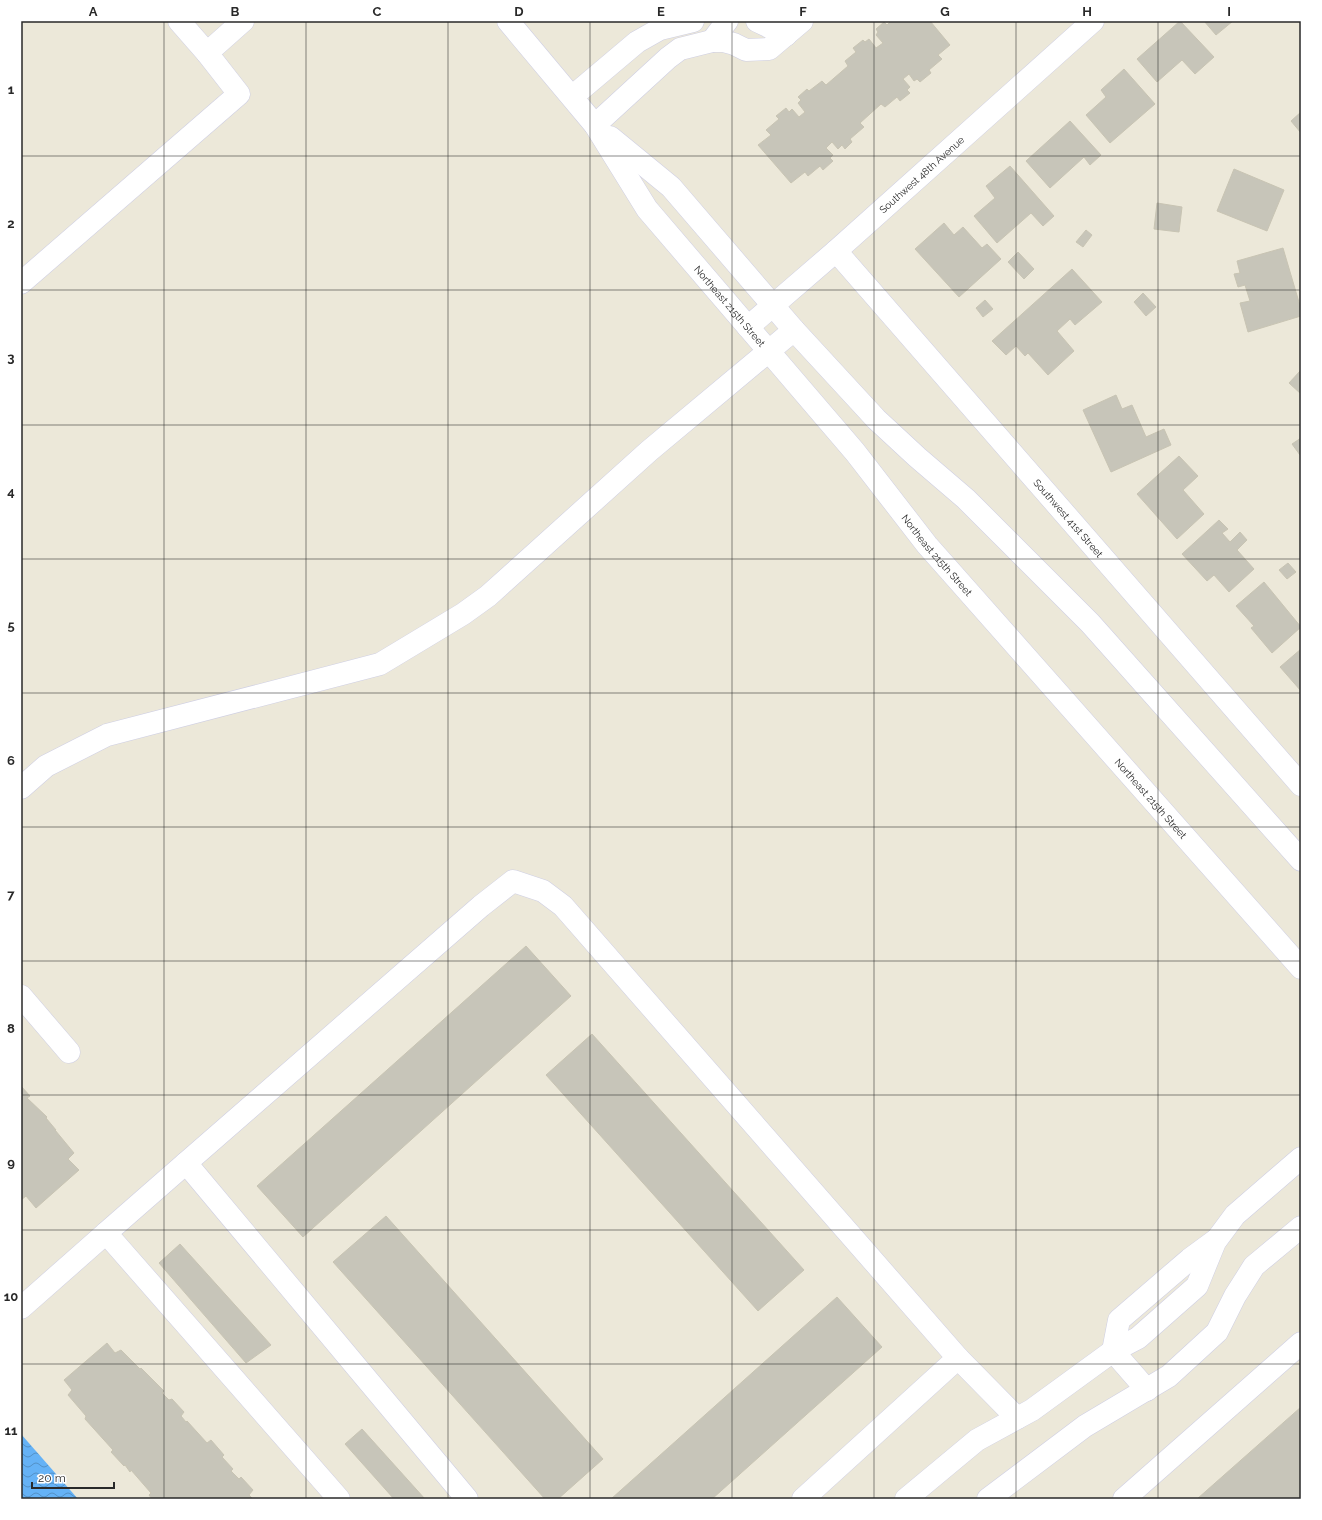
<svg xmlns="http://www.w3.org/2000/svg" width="1322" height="1520" font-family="Raleway,sans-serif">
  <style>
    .water { fill: url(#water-waves) }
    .building { fill: #c7c5b9; stroke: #c8c4b3 }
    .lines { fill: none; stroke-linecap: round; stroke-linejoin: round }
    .minor-casing { stroke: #cfcfe3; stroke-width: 23 }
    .minor { stroke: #fff; stroke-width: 22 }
    .grid { fill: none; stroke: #292929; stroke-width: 1; stroke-opacity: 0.55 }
    .labels { text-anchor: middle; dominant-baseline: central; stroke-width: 3; stroke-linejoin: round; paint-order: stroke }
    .street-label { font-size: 10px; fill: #292929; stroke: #fff }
    .neatline { fill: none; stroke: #292929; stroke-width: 1.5 }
    .grid-label { font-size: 13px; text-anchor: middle; font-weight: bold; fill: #292929 }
  </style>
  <defs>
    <pattern id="water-waves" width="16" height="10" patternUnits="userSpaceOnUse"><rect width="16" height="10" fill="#65b2f6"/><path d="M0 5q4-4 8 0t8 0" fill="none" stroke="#5391c7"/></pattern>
  </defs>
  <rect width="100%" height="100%" fill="#ece8d9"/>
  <polygon class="water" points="21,1434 78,1499 21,1499"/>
  <g class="building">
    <polygon points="891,21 930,21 950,45 938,55 942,59 929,70 931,73 920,82 917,79 914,81 909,74 903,79 910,87 907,90 910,93 900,101 897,97 885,107 881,104 860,123 864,127 850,139 852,142 845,149 842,145 838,149 832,142 826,148 833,155 830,158 833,161 823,170 820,166 808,176 805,172 791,183 758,145 771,135 766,130 779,119 776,116 786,108 789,112 792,109 799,117 805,112 798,103 801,100 798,97 807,89 809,91 822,81 826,85 848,66 845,61 856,52 853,48 863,40 865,42 869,39 876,48 883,43 876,35 878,32 876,29 884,22 887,25"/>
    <polygon points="1180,21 1214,57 1195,74 1182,60 1157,82 1137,59"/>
    <polygon points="1204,21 1233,21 1216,35"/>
    <polygon points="1124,69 1155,104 1110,143 1086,115 1106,97 1101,90"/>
    <polygon points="1301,112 1301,133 1291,121"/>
    <polygon points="1070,121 1101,155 1090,165 1084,157 1050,188 1026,161"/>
    <polygon points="1010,166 1054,216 1043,226 1031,213 997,243 974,216 995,198 986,186"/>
    <polygon points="1234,169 1284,190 1267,231 1217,211"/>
    <polygon points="1157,203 1182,207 1179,232 1154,229"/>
    <polygon points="944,223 954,235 963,227 982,248 987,244 1001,259 959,297 915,249"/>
    <polygon points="1086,230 1092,235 1083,247 1076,242"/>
    <polygon points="1283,248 1301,309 1301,316 1248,332 1240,303 1250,301 1245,285 1238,287 1234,274 1240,273 1237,261"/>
    <polygon points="1018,252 1034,269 1024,279 1008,262"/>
    <polygon points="1072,269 1102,302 1075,325 1070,319 1057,331 1074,351 1048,375 1028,353 1025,356 1016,346 1006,355 992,341"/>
    <polygon points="1143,293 1156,307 1146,316 1134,302"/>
    <polygon points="985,300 993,309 983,317 976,308"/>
    <polygon points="1301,370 1301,394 1289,383"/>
    <polygon points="1116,395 1122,409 1132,405 1146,437 1164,429 1171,445 1111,472 1083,410"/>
    <polygon points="1301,438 1301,454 1300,455 1292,444"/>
    <polygon points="1179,456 1198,476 1183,490 1204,514 1177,539 1137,494"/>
    <polygon points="1219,520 1228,529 1222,533 1230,542 1240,532 1247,540 1237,550 1254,569 1229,592 1214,575 1207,581 1182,554"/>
    <polygon points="1288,563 1296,572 1287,579 1279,570"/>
    <polygon points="1264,582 1301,627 1272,653 1251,628 1254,626 1236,606"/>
    <polygon points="1301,649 1301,691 1280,667"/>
    <polygon points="526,946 571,996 303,1237 257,1186"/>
    <polygon points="592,1034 804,1270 758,1311 546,1075"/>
    <polygon points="21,1086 30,1096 27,1098 47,1117 46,1118 56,1130 55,1130 74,1153 68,1159 79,1170 36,1208 26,1196 21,1200"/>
    <polygon points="386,1216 603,1459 558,1499 545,1499 333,1262"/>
    <polygon points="180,1244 271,1345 246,1363 159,1263"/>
    <polygon points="837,1297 882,1347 712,1499 611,1499"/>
    <polygon points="107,1343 115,1353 121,1350 140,1369 141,1368 164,1391 162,1393 169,1400 172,1399 184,1412 181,1416 186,1422 187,1421 207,1443 211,1440 224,1455 222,1457 233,1469 231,1471 239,1479 241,1477 253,1490 249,1495 253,1499 152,1499 149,1495 151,1493 131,1470 130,1472 125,1465 124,1466 111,1452 113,1450 85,1419 86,1416 68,1395 72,1390 64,1380"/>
    <polygon points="1301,1407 1301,1499 1197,1499"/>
    <polygon points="362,1429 425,1499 394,1499 345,1444"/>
  </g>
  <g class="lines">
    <defs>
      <g id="minor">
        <path id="s1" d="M 508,21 L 595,125 L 647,209 L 855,452 L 927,545 L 1301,968"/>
        <polyline points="757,21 786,35"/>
        <polyline points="712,41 727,21"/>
        <polyline points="207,53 243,21"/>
        <polyline points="573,96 637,42 660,29 693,21"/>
        <polyline points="595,125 668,58 680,49 712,41 723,41 734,44 746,50 769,49 802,21"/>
        <polyline points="610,137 671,187 794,330 876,419 917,457 966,499 1090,623 1301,860"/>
        <path id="s2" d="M 836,251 L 1301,785"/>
        <polyline points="21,283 239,94 207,53 179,21"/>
        <path id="s3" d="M 748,327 L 836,251 L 1093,21"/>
        <polyline points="21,788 46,766 107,735 380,664 463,614 488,596 649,451 794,330"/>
        <polyline points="21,996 69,1052"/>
        <polyline points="186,1163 106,1233 339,1499"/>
        <polyline points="21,1308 106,1233"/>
        <polyline points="1113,1351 1119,1320 1190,1259 1216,1240"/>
        <polyline points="1113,1351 1147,1390"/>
        <polyline points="467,1499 186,1163 481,906 513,881 543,891 563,906 958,1358 1017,1418"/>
        <polyline points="803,1499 958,1358"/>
        <polyline points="906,1499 977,1440 1032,1410 1113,1351 1138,1338 1197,1286 1215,1242 1235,1215 1301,1158"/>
        <polyline points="988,1499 1085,1426 1169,1376 1217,1332 1235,1296 1254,1266 1301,1227"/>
        <polyline points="1124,1499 1301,1343"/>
      </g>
    </defs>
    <use href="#minor" class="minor-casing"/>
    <use href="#minor" class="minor"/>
  </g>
  <path class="grid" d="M 164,21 L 164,1499M 306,21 L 306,1499M 448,21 L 448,1499M 590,21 L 590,1499M 732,21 L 732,1499M 874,21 L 874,1499M 1016,21 L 1016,1499M 1158,21 L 1158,1499M 21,156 L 1301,156M 21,290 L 1301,290M 21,425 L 1301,425M 21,559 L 1301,559M 21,693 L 1301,693M 21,827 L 1301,827M 21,961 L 1301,961M 21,1095 L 1301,1095M 21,1230 L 1301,1230M 21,1364 L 1301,1364"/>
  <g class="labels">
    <g class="street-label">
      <text stroke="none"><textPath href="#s3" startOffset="231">Southwest 48th Avenue</textPath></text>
      <text stroke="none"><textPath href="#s1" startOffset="362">Northeast 215th Street</textPath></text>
      <text stroke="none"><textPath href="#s2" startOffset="354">Southwest 41st Street</textPath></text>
      <text stroke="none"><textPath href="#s1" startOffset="686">Northeast 215th Street</textPath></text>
      <text stroke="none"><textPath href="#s1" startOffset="1010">Northeast 215th Street</textPath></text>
    </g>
  </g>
  <rect width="1322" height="1520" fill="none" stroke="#ffffff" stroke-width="44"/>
  <path d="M32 1482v6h82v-6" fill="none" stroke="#292929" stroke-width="2"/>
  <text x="38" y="1482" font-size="12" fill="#292929" stroke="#ffffff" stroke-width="3" paint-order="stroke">20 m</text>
  <rect x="22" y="22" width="1278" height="1476" class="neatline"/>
  <g class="grid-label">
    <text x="93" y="16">A</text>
    <text x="235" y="16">B</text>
    <text x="377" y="16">C</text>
    <text x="519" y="16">D</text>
    <text x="661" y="16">E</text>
    <text x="803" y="16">F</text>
    <text x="945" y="16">G</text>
    <text x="1087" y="16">H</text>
    <text x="1229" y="16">I</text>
    <text x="11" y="94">1</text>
    <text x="11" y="228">2</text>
    <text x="11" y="362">3</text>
    <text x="11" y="496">4</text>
    <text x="11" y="630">5</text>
    <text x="11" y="765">6</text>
    <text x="11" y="899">7</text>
    <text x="11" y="1033">8</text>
    <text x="11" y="1167">9</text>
    <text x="11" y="1301">10</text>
    <text x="11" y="1435">11</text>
  </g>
</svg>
